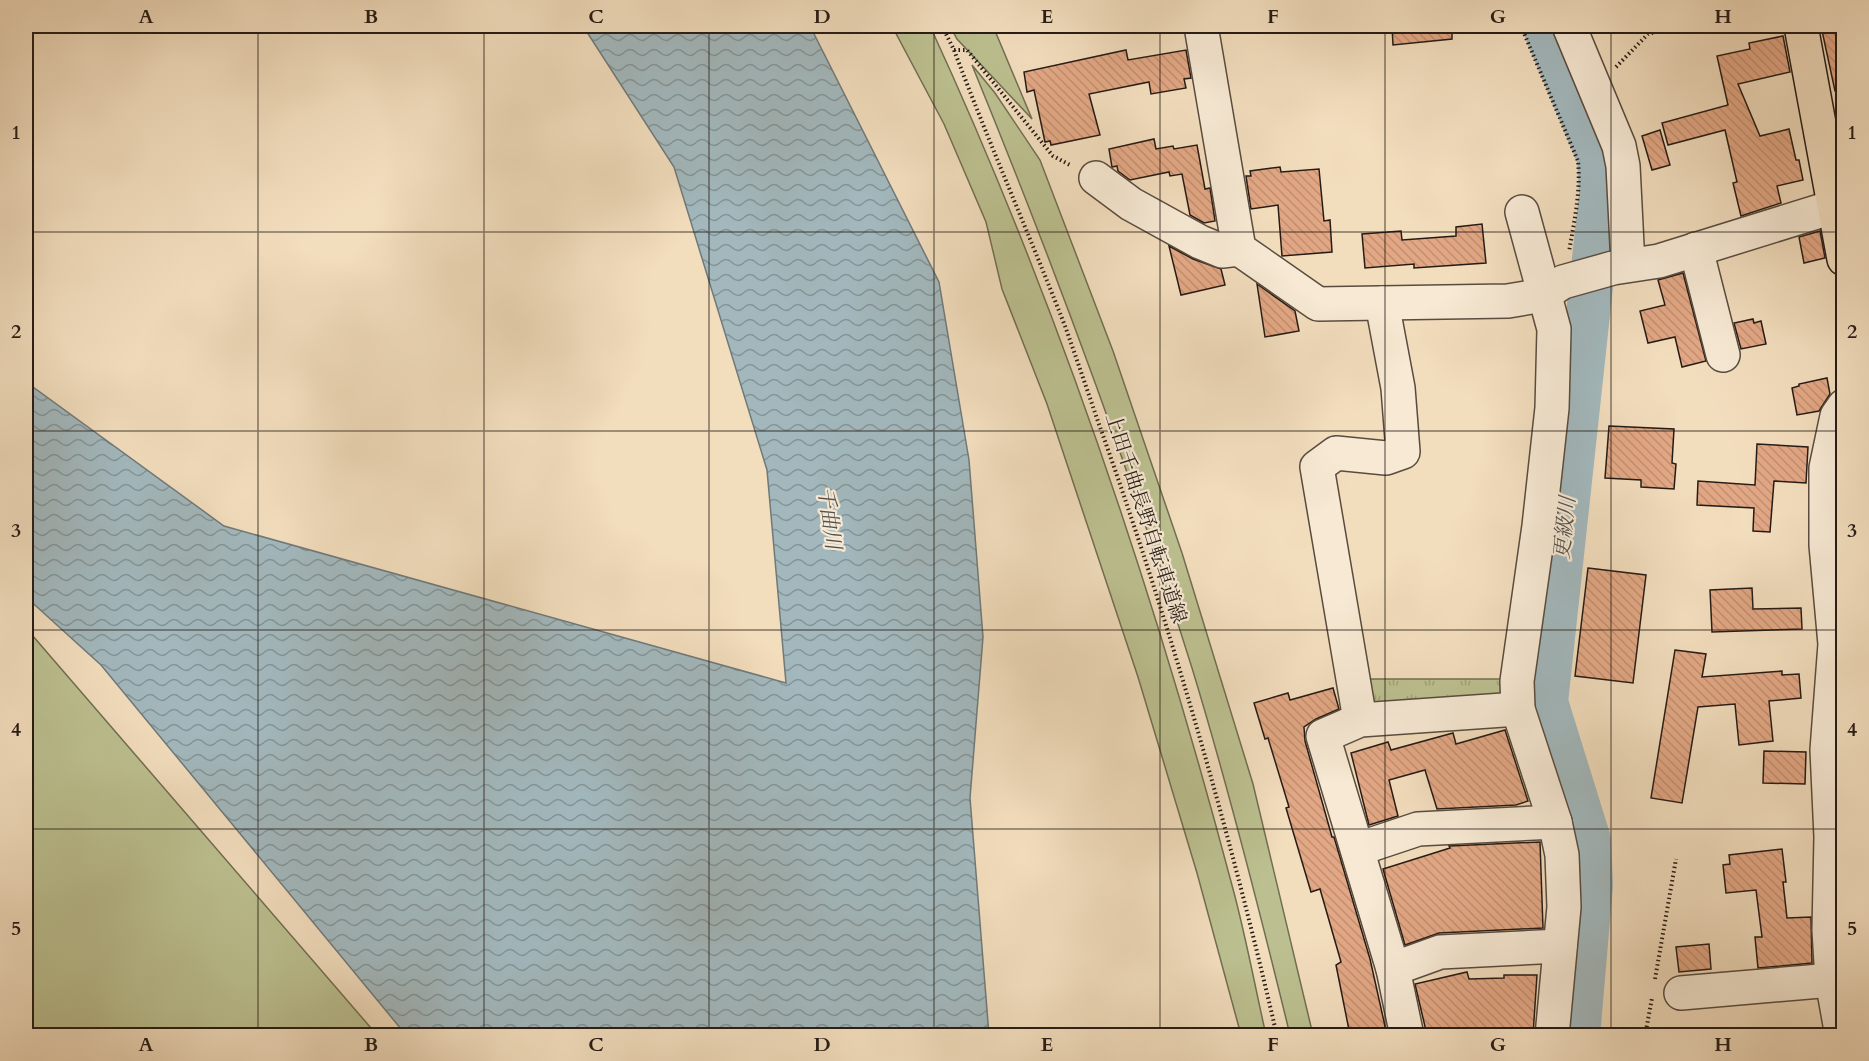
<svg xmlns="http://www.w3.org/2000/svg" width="1869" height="1061" font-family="Cardo,'Noto Serif JP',serif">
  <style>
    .grass { fill: #bcc090; stroke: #716e52; stroke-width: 1.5 }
    .park { fill: url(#park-tufts); stroke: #716e52; stroke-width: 1.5 }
    .water { fill: url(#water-waves); stroke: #70797a; stroke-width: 1.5 }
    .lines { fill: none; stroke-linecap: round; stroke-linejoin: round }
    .river { stroke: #a2b8bd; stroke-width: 44 }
    .building { fill: url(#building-back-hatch); stroke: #261b15; stroke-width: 1.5 }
    .minor-casing { stroke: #594c3f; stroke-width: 36 }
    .major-casing { stroke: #261b15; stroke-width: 36 }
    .path { stroke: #261b15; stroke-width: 4; stroke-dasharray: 1.5 3; stroke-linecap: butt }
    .minor { stroke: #f7e9d4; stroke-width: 33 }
    .major { stroke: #f2ddbd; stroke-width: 33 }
    .grid { fill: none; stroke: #261b15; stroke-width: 1.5; stroke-opacity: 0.55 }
    .labels { text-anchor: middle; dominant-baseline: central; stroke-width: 4.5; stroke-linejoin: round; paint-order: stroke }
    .street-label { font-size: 20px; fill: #261b15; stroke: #f7e9d4 }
    .water-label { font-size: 21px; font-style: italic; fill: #515250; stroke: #f7e9d4 }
    .neatline { fill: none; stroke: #261b15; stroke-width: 2 }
    .grid-label { font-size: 20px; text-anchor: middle; font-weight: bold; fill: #261b15 }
  </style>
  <defs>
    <pattern id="park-tufts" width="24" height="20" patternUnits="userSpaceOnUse" patternTransform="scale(1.5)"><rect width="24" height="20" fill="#bcc090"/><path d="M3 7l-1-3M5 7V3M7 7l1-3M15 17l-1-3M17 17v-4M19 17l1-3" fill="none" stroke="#a1a47b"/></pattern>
    <pattern id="water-waves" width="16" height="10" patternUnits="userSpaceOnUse" patternTransform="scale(1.5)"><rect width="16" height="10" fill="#a2b8bd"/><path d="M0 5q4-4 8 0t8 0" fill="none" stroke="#849598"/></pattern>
    <pattern id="building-back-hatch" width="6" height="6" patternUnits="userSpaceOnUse" patternTransform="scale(1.5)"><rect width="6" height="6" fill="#e2a784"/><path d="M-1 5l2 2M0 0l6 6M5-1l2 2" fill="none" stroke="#c28f71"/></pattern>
  </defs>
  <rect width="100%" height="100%" fill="#f2ddbd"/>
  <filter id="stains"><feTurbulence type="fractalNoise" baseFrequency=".00333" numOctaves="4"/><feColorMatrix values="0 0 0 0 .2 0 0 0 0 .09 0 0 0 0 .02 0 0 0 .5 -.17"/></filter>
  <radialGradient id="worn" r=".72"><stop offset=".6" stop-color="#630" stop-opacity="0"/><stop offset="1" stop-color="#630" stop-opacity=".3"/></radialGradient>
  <g class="grass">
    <path d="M 892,26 L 930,26 C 1058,303 1155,594 1233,889 C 1246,937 1255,987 1266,1035 L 1241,1035 L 1197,873 L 1138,677 L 1047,404 L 1002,289 L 986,222 L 944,124 Z"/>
    <polygon points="950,26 993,26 1032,119 957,39"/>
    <path d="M 972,65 L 995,93 L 1040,160 L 1113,351 L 1182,553 L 1253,784 L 1313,1035 L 1290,1035 C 1260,912 1229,789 1192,668 C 1128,464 1053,263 972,65 Z"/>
    <polygon points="26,628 377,1035 26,1035"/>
  </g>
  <polygon class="park" points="1364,679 1509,679 1508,694 1372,710"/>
  <polygon class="water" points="583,26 810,26 939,282 969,460 983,637 970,798 989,1035 406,1035 101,665 26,597 26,382 224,526 786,683 767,470 674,167"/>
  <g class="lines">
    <polyline class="river" points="1544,26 1599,158 1601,194 1546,702 1589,840 1591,885 1578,1036"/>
  </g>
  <g class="building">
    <polygon points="1392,26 1452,26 1452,39 1393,45"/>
    <polygon points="1821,26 1844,26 1844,90 1835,91"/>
    <polygon points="1783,36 1790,72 1738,84 1760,136 1789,129 1796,160 1799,160 1803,180 1777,186 1781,203 1741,216 1733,183 1737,182 1725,130 1668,145 1662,123 1728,105 1717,56 1750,49 1749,43"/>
    <polygon points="1126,50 1128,60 1186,50 1191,78 1184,79 1186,88 1151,94 1149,82 1089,94 1100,135 1051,145 1050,141 1045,142 1034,90 1027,92 1024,72"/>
    <polygon points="1660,130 1670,165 1652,170 1642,136"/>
    <polygon points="1154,139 1156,149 1173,146 1174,149 1197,145 1205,189 1210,188 1215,221 1204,223 1190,215 1182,174 1170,176 1169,172 1130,180 1118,171 1117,166 1112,167 1109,149"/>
    <polygon points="1280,167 1281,172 1319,169 1324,221 1330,220 1332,252 1282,256 1278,205 1251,209 1246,176 1251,176 1250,171"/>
    <polygon points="1482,224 1486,263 1414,268 1414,264 1365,268 1362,234 1401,231 1402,240 1456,236 1456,227"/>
    <polygon points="1820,231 1825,258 1804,263 1799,237"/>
    <polygon points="1169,246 1193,259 1221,269 1225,285 1181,295"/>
    <polygon points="1683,273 1706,361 1682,367 1675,337 1648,343 1640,311 1665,305 1658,280"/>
    <polygon points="1257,284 1295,311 1299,331 1265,337"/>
    <polygon points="1753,319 1754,323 1761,321 1766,344 1741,349 1734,323"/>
    <polygon points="1827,378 1830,394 1819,411 1797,415 1792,388 1799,386 1799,384"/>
    <polygon points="1609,426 1674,429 1672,463 1676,464 1674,489 1641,487 1641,480 1605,478"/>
    <polygon points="1757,444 1808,447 1806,483 1774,481 1770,532 1753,531 1754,508 1697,505 1698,481 1755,485"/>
    <polygon points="1588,568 1646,575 1633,683 1575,676"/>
    <polygon points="1752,588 1753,609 1801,608 1802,629 1712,632 1710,590"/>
    <polygon points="1675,650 1706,654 1702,677 1782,671 1782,675 1799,674 1801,698 1769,701 1773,741 1739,745 1735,704 1698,707 1682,803 1651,798"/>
    <polygon points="1333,688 1339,709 1316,719 1304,727 1305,741 1332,837 1334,837 1370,959 1387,1035 1350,1035 1336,965 1341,962 1320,889 1311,892 1286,808 1289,807 1268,738 1265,739 1254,703 1288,693 1290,700"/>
    <polygon points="1505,730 1528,801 1516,805 1437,809 1425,770 1389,780 1398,816 1369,825 1351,753 1388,742 1391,750 1453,733 1456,744"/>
    <polygon points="1764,751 1806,752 1805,784 1763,783"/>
    <polygon points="1540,842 1543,928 1439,933 1405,945 1383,869 1450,848 1449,846"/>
    <polygon points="1782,849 1786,882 1783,882 1787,918 1811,917 1812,963 1758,968 1755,937 1762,937 1756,890 1726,893 1723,865 1730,864 1729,855"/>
    <polygon points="1709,944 1711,969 1679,972 1676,947"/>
    <polygon points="1467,972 1469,979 1504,978 1504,975 1537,975 1533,1035 1427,1035 1415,984"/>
  </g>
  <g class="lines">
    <defs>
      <g id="minor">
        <polyline points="1201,26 1239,249 1318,304 1508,301 1543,295 1563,282 1613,268 1659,261 1833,207"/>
        <polyline points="1569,26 1619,146 1623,166 1628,265"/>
        <polyline points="1096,178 1131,204 1200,242 1222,251 1239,249"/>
        <polyline points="1522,212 1554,329 1552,408 1539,526 1517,681 1518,709 1555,822 1562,855 1564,907 1552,1036"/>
        <polyline points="1696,249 1723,355"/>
        <polyline points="1360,720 1317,467 1336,453 1386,458 1403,452 1398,388 1382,303"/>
        <polyline points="1358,849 1418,829 1555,822"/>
        <polyline points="1393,969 1440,952 1560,946"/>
        <polyline points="1681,993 1832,980"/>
        <polyline points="1407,1036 1393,969 1323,736 1360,720 1518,709"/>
        <polyline points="1842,1036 1832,980 1829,930 1831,837 1827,750 1835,644 1826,545 1826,468 1837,416 1844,406"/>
      </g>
      <polyline id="major" points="1801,26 1844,259"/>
    </defs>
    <use href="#minor" class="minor-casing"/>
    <use href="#major" class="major-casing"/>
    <g class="path">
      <path d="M 942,26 L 954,50 C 989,143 1029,234 1065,326 C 1079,365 1092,405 1106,444 C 1174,638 1231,836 1277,1036"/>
      <path d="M 1521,26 L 1578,161 C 1581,192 1574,222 1569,252"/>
      <polyline points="954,50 967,50 1053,156 1072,166"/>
      <polyline points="1616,67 1648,34 1681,26"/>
      <polyline points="1655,979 1676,859"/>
      <polyline points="1645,1036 1652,998"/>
    </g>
    <use href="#minor" class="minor"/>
    <use href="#major" class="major"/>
  </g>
  <path class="grid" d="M 258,26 L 258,1036M 484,26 L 484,1036M 709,26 L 709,1036M 934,26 L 934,1036M 1160,26 L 1160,1036M 1385,26 L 1385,1036M 1611,26 L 1611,1036M 26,232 L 1844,232M 26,431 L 1844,431M 26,630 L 1844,630M 26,829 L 1844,829"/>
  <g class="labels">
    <g class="street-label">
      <text transform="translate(1146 518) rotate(72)">上田千曲長野自転車道線</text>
    </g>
    <g class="water-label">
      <text transform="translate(829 518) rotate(82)">千曲川</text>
      <text transform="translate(1565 528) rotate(-84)">更級川</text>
    </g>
  </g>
  <rect width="1869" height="1061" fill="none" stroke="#f2ddbd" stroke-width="66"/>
  <rect x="33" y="33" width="1803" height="995" class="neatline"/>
  <g class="grid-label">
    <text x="146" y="23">A</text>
    <text x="371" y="23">B</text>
    <text x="596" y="23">C</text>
    <text x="822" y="23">D</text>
    <text x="1047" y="23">E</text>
    <text x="1273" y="23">F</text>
    <text x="1498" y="23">G</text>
    <text x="1723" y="23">H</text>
    <text x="16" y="139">1</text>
    <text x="1852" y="139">1</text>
    <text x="16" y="338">2</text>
    <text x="1852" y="338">2</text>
    <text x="16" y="537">3</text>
    <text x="1852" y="537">3</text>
    <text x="16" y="736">4</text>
    <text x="1852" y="736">4</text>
    <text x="16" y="935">5</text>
    <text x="1852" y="935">5</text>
    <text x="146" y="1051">A</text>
    <text x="371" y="1051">B</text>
    <text x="596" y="1051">C</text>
    <text x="822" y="1051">D</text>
    <text x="1047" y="1051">E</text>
    <text x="1273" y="1051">F</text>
    <text x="1498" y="1051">G</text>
    <text x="1723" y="1051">H</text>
  </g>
  <rect width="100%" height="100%" filter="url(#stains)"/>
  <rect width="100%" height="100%" fill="url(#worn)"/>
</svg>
